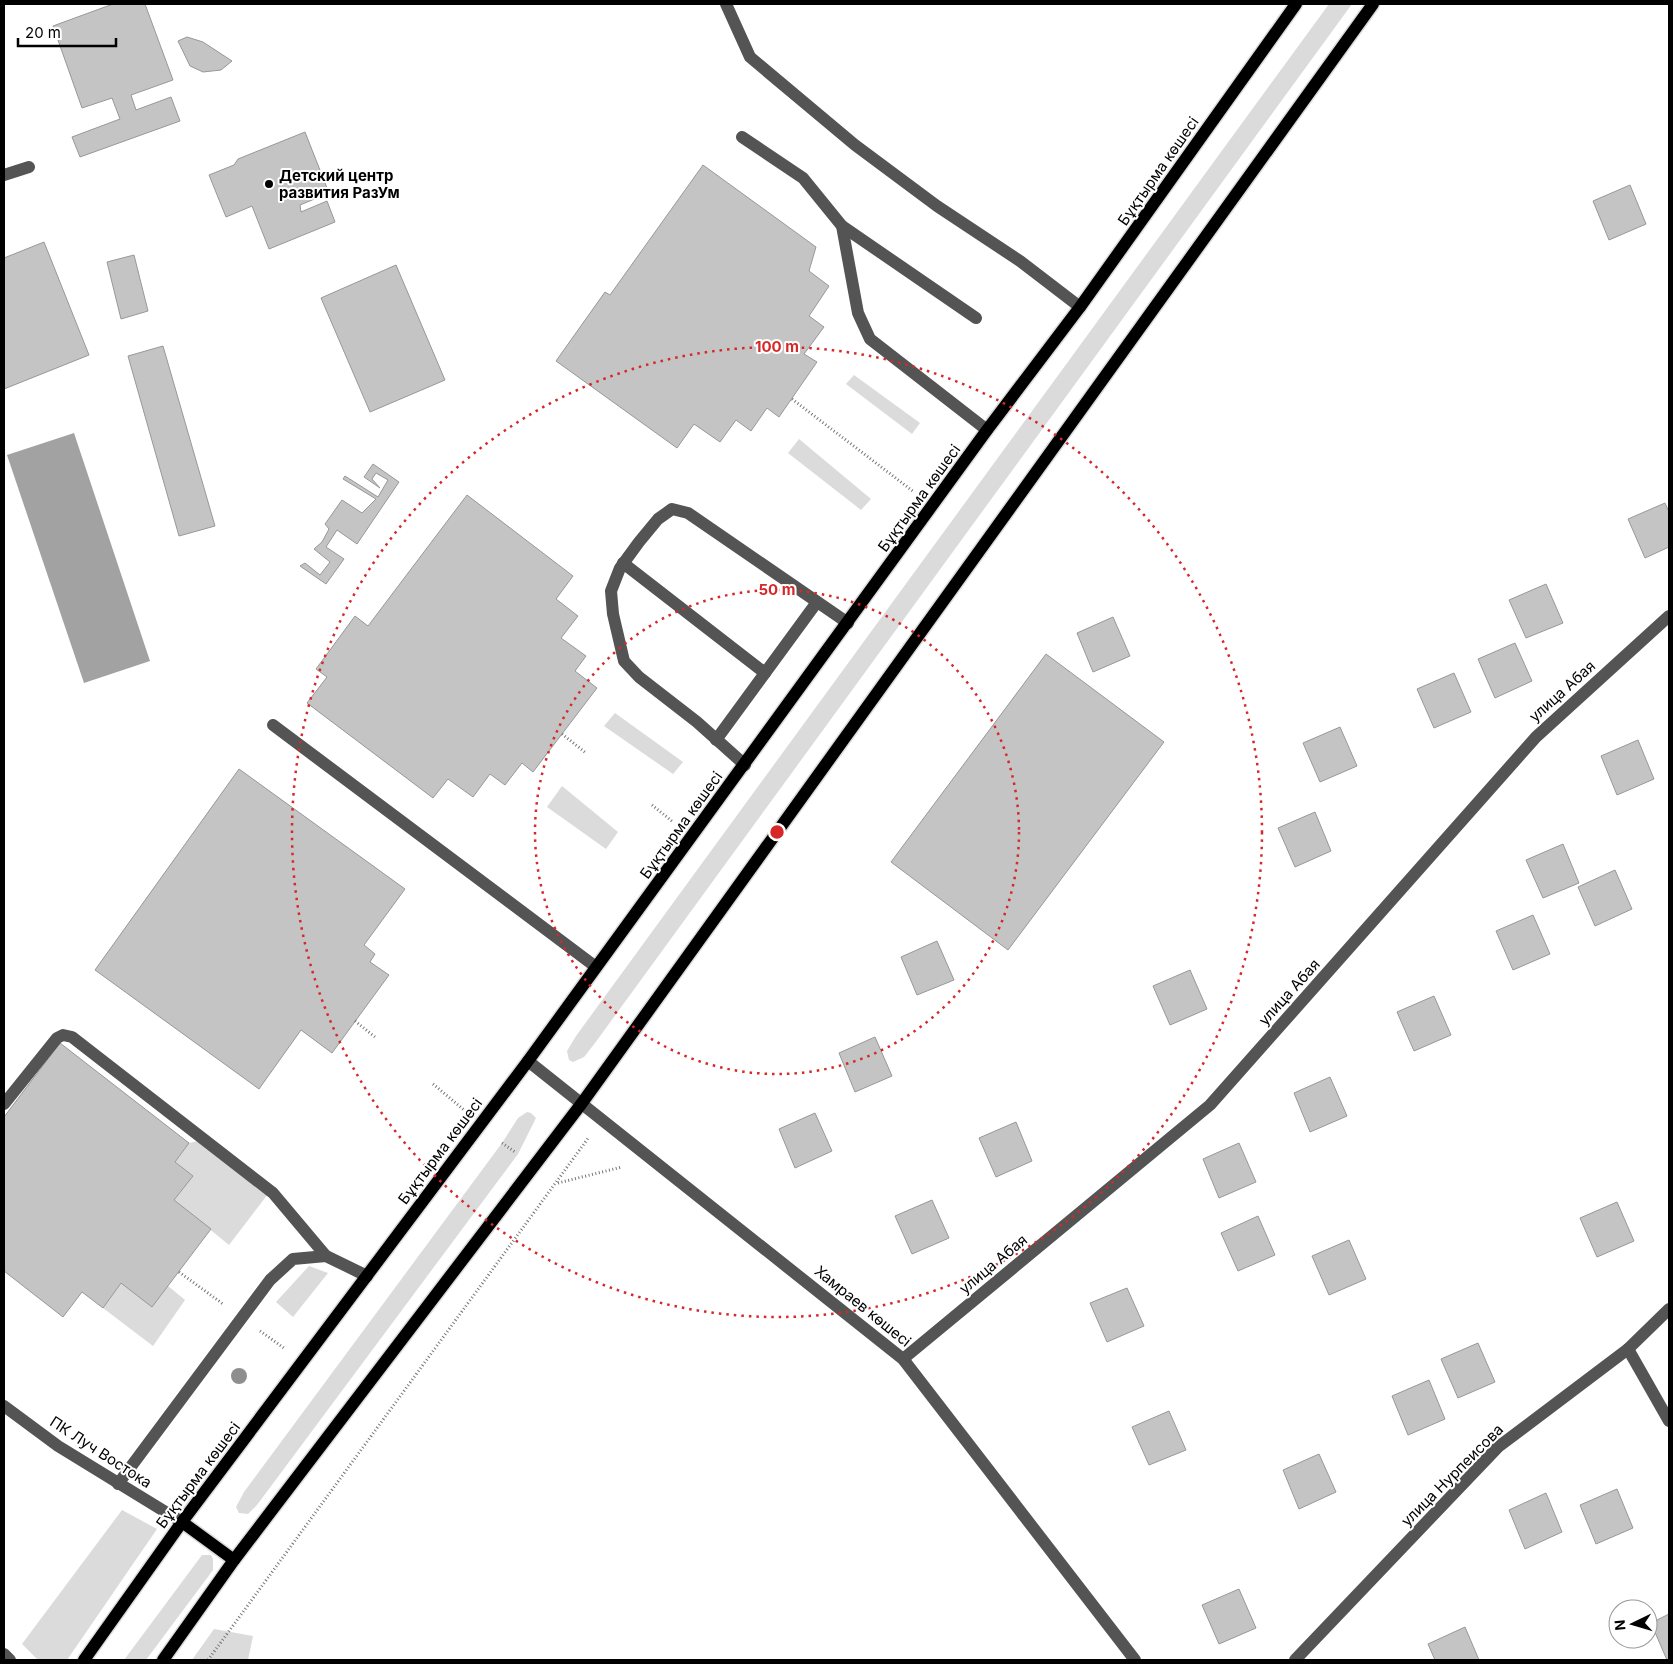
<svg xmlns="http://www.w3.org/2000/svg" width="1673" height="1664" font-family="Inter,sans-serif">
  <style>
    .green { fill: #dbdbdb }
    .water { fill: #a2a2a2 }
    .building { fill: #c4c4c4; stroke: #989898 }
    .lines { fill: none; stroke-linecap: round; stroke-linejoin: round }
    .major-casing { stroke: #dbdbdb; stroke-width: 15 }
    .path { stroke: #767676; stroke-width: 3; stroke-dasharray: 1 2.5; stroke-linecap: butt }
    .minor { stroke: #545454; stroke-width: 12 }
    .major { stroke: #000; stroke-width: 12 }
    .tree { fill: #8e8e8e }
    .ring { fill: none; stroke: #d62828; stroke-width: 2.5; stroke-dasharray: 2.5 5 }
    .poi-dot { fill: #000; stroke: #fff; stroke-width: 2 }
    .labels { text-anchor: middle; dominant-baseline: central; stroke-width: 4; stroke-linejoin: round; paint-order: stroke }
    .street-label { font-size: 15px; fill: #000; stroke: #fff }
    .poi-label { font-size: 15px; font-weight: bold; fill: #000; stroke: #fff; text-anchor: start }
    .centre { fill: #d62828; stroke: #fff; stroke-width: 2.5 }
    .ring-label { font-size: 15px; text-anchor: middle; font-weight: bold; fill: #d62828; stroke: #fff; stroke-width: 4; stroke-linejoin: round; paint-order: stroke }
  </style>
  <rect width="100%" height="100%" fill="#fff"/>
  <g class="green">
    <polygon points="1329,4 1352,4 595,1043 584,1057 573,1062 569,1060 567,1051 576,1036"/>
    <polygon points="854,375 920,423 912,434 846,384"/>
    <polygon points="799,439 871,499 861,510 788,453"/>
    <polygon points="615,713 683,762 673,774 604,726"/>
    <polygon points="562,786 618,832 606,849 547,807"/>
    <polygon points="527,1112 531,1113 536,1118 518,1154 257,1505 248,1514 239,1513 236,1507 244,1492 502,1143 518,1118"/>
    <polygon points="198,1141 268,1194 229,1245 174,1200 193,1176 175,1162 189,1143"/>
    <polygon points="309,1266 328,1273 293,1317 276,1302"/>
    <polygon points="121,1283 168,1286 185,1300 153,1346 103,1308"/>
    <polygon points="122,1510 157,1529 67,1660 38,1660 22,1644"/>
    <polygon points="202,1555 211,1555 213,1559 213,1570 146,1660 124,1660"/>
    <polygon points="214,1629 253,1636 248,1660 192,1660"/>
  </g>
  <polygon class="water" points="74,433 150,661 84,683 7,455"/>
  <g class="building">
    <polygon points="113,4 145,4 173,80 131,95 136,110 171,97 180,121 80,157 72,137 120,119 112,98 82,108 53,26"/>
    <polygon points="187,37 203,42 232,61 221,70 203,72 190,66 178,41"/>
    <polygon points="305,132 329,193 300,205 301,212 327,201 335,222 269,249 252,206 226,217 209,175 234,165 238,159"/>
    <polygon points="703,165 816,247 809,271 829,286 809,316 824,327 804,354 817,362 779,417 767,408 751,431 736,420 720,442 694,424 677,448 556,361 605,292 610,295"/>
    <polygon points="1630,185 1646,224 1609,240 1593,201"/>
    <polygon points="44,242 89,355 4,389 4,258"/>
    <polygon points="134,255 148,311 121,319 107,262"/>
    <polygon points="396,265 445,380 370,412 321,298"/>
    <polygon points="163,346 215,526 179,536 128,356"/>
    <polygon points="373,464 399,482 357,544 337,530 326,547 344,559 326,584 300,566 305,563 320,575 330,562 314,549 322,542 329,529 325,524 342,500 362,513 376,499 343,479 345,476 378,497 388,480 376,473 372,479 380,488 364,477"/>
    <polygon points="467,495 573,576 556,599 578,616 561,638 586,656 575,671 597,688 533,772 522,763 505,785 490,774 473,797 448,779 433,798 307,703 327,677 316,669 355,616 368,626"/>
    <polygon points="1665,503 1669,512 1669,547 1645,558 1628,519"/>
    <polygon points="1546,584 1563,623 1526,638 1509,600"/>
    <polygon points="1113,617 1130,656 1093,672 1077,633"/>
    <polygon points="1515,643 1532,681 1495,698 1478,659"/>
    <polygon points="1046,654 1164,742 1008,950 891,862"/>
    <polygon points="1454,673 1471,712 1434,728 1417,689"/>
    <polygon points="1340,727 1357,766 1320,782 1303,743"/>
    <polygon points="1638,740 1654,779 1617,795 1601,756"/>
    <polygon points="239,769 405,889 364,945 375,954 370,962 389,975 332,1053 301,1030 259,1089 95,970"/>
    <polygon points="1315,812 1331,851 1295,867 1278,828"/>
    <polygon points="1563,844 1579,883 1543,898 1526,860"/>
    <polygon points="1615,870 1632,909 1595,926 1578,887"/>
    <polygon points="1533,915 1550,954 1513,970 1496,931"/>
    <polygon points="937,941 954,980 917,995 901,957"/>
    <polygon points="1190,970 1207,1009 1170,1025 1153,986"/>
    <polygon points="1434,996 1451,1035 1414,1051 1397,1012"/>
    <polygon points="875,1037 892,1076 855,1092 839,1053"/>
    <polygon points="60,1043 189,1143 175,1162 193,1176 174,1200 211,1229 152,1307 121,1283 103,1308 82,1292 63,1317 4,1271 4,1117"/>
    <polygon points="1330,1077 1347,1116 1310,1132 1294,1093"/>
    <polygon points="815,1113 832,1151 795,1168 779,1129"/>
    <polygon points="1016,1122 1032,1161 996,1177 979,1138"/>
    <polygon points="1239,1143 1256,1182 1219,1198 1203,1159"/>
    <polygon points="932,1200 949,1238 912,1254 895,1216"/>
    <polygon points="1617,1202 1634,1241 1597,1257 1580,1218"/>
    <polygon points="1258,1216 1275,1255 1238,1271 1221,1233"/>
    <polygon points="1349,1240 1366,1279 1329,1295 1312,1256"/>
    <polygon points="1127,1288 1144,1326 1107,1342 1090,1303"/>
    <polygon points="1478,1343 1495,1382 1458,1398 1441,1359"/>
    <polygon points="1429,1380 1445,1419 1408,1435 1392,1396"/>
    <polygon points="1169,1411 1186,1450 1149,1465 1132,1427"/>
    <polygon points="1319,1454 1336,1492 1299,1509 1283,1470"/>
    <polygon points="1617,1489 1633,1528 1596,1544 1580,1505"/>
    <polygon points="1546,1493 1562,1532 1525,1549 1509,1510"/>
    <polygon points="1239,1589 1256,1628 1219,1644 1202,1605"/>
    <polygon points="1669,1614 1669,1660 1667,1660 1651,1623"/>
    <polygon points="1465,1627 1479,1660 1435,1660 1428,1644"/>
  </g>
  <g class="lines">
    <defs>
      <g id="major">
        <polyline points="182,1522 234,1560"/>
        <polyline points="84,1660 182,1522 528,1061 987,430 1080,307 1296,4"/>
        <polyline points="163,1660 234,1560 582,1103 1373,4"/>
      </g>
    </defs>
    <use href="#major" class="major-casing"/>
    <g class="path">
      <polyline points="792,399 914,492"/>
      <polyline points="562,734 586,753"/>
      <polyline points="652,805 673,822"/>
      <polyline points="355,1021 375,1037"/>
      <polyline points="433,1084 464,1110"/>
      <polyline points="502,1143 515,1152"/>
      <polyline points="558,1183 622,1167"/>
      <polyline points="179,1272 223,1304"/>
      <polyline points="260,1331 284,1348"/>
      <polyline points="208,1660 589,1137"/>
    </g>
    <g class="minor">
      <polyline points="726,4 750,57 855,145 937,206 1020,261 1080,307"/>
      <polyline points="742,137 803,178 842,226 858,313 870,339 987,430"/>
      <polyline points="4,175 29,167"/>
      <polyline points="842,226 976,318"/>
      <polyline points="623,563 765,673"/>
      <polyline points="273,725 596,967"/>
      <polyline points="716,740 817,602"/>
      <polyline points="745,765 697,722 639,677 624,661 613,614 611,591 620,568 639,542 658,519 672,509 688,513 848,623"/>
      <polyline points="528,1061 903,1359 1135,1660"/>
      <polyline points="4,1104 57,1038 63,1035 72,1037 273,1193 326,1256"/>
      <polyline points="1628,1349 1669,1421"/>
      <polyline points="903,1359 1210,1105 1536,737 1669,616"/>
      <polyline points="4,1406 58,1446 182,1522"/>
      <polyline points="118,1484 270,1280 293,1259 326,1256 367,1276"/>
      <polyline points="4,1654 10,1660"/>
      <polyline points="1295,1660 1498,1447 1628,1349 1669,1309"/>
    </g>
    <use href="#major" class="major"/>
  </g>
  <circle class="tree" cx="239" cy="1376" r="8"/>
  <g class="ring">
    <circle cx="777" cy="832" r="242"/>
    <circle cx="777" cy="832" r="485"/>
  </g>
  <circle class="poi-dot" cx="269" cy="184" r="5"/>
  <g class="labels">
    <g class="street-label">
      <text transform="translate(1158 171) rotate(-55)">Бұқтырма көшесі</text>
      <text transform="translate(919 498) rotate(-54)">Бұқтырма көшесі</text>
      <text transform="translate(1562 691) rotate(-42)">улица Абая</text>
      <text transform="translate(681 825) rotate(-54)">Бұқтырма көшесі</text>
      <text transform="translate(1289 992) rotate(-48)">улица Абая</text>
      <text transform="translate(440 1151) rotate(-53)">Бұқтырма көшесі</text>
      <text transform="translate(993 1264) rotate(-40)">улица Абая</text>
      <text transform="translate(863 1306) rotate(39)">Хамраев көшесі</text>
      <text transform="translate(101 1452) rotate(33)">ПК Луч Востока</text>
      <text transform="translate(198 1475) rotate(-53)">Бұқтырма көшесі</text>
      <text transform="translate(1452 1475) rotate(-45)">улица Нурпеисова</text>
    </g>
    <g class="poi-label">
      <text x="279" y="175">Детский центр<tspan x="279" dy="17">развития РазУм</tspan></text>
    </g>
  </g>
  <circle cx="777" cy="832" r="8" class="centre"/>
  <g class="ring-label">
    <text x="777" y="352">100 m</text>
    <text x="777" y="595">50 m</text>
  </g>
  <rect width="1673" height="1664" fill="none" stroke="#000000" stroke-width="10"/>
  <g transform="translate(1633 1624) rotate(265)"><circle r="24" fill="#ffffff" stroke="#999999"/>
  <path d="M0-4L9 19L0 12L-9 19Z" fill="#000000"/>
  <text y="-8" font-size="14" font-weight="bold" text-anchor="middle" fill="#000000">N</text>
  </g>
  <path d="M18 38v8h98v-8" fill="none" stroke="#000000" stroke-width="2.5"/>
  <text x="25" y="38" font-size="15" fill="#000000" stroke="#ffffff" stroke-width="4" paint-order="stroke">20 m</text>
</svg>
